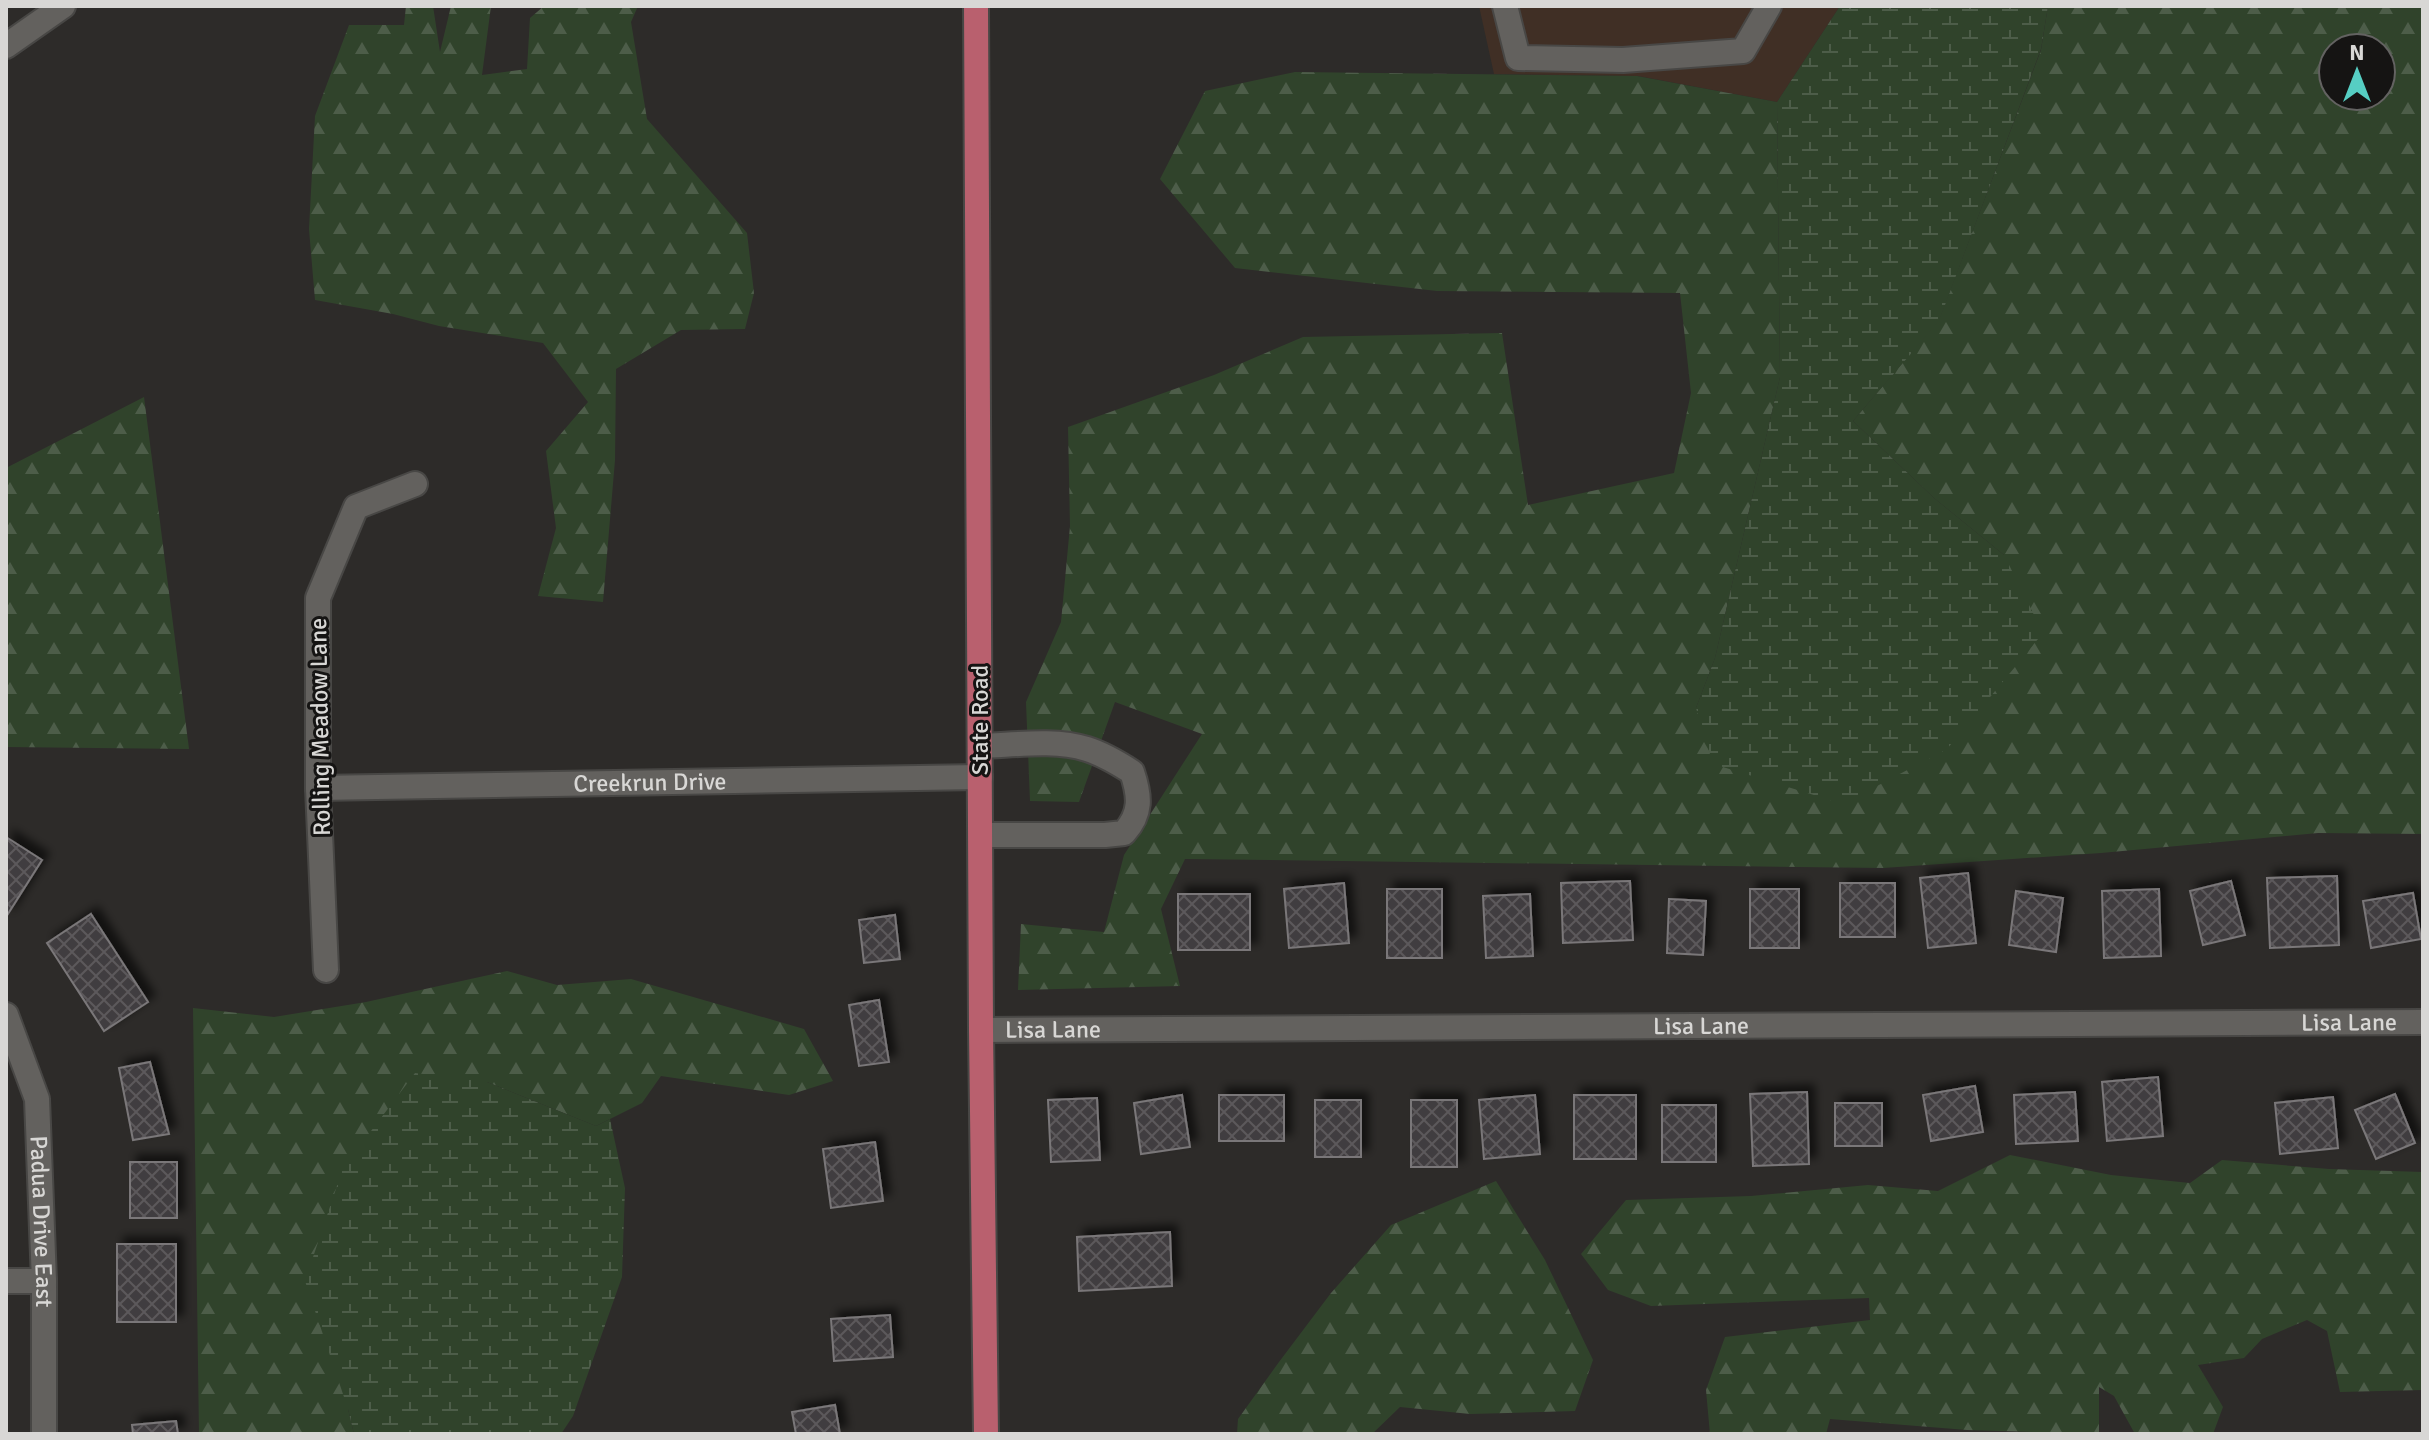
<svg xmlns="http://www.w3.org/2000/svg" width="2429" height="1440" font-family="Signika,sans-serif">
  <style>
    .commercial { fill: #402f25 }
    .forest { fill: url(#forest-firs); fill-rule: evenodd }
    .wetland { fill: url(#wetland-marsh) }
    .building { fill: url(#building-cross-hatch); stroke: #7a7779; stroke-width: 2; filter: url(#shadow) }
    .lines { fill: none; stroke-linecap: round; stroke-linejoin: round }
    .minor-casing { stroke: #484745; stroke-width: 28 }
    .major-casing { stroke: #484745; stroke-width: 28 }
    .minor { stroke: #63615e; stroke-width: 24 }
    .major { stroke: #b9606e; stroke-width: 24 }
    .labels { text-anchor: middle; dominant-baseline: central; stroke-width: 6; stroke-linejoin: round; paint-order: stroke }
    .street-label { font-size: 24px; fill: #d8d7d5; stroke: #151413 }
  </style>
  <defs>
    <pattern id="forest-firs" width="22" height="20" patternUnits="userSpaceOnUse" patternTransform="scale(2)"><rect width="22" height="20" fill="#30432b"/><path d="M5 1l3.5 6h-7zM16 11l3.5 6h-7z" fill="#4d5d49"/></pattern>
    <pattern id="wetland-marsh" width="20" height="14" patternUnits="userSpaceOnUse" patternTransform="scale(2)"><rect width="20" height="14" fill="#30432b"/><path d="M1 5h8M5 5V1M11 12h8M15 12V8" fill="none" stroke="#4d5d49"/></pattern>
    <pattern id="building-cross-hatch" width="8" height="8" patternUnits="userSpaceOnUse" patternTransform="scale(2)"><rect width="8" height="8" fill="#413e40"/><path d="M0 0l8 8M0 8l8-8" fill="none" stroke="#5c595b"/></pattern>
    <filter id="shadow"><feDropShadow dx="7" dy="-7" stdDeviation="4" flood-color="#0009"/></filter>
  </defs>
  <rect width="100%" height="100%" fill="#2d2b29"/>
  <polygon class="commercial" points="1479,6 1840,6 1777,102 1638,76 1494,74"/>
  <g class="forest">
    <polygon points="406,6 433,6 440,52 451,6 491,6 482,75 527,69 530,18 544,6 638,6 631,22 647,119 747,233 754,293 745,329 681,330 616,369 615,460 603,602 538,596 556,528 546,451 588,402 543,343 439,326 393,314 315,300 309,229 315,116 349,25 404,25"/>
    <path d="M 2048,6 L 2423,6 L 2423,834 L 2318,833 L 2101,853 L 1883,868 L 1185,859 L 1161,909 L 1180,986 L 1018,990 L 1021,924 L 1104,932 L 1124,855 L 1202,734 L 1115,702 L 1079,802 L 1030,801 L 1026,702 L 1061,622 L 1070,526 L 1068,427 L 1214,375 L 1303,337 L 1502,333 L 1528,505 L 1674,473 L 1691,393 L 1680,293 L 1437,291 L 1235,268 L 1160,179 L 1205,91 L 1295,72 L 1637,76 L 1777,102 L 1780,377 L 1715,658 L 1696,708 L 2004,555 L 1934,498 L 1853,421 L 1939,320 L 2041,50 ZM 2333,48 L 2381,48 L 2381,96 L 2333,96 Z"/>
    <polygon points="144,397 189,749 6,747 6,468"/>
    <polygon points="507,971 557,985 631,979 804,1029 833,1081 789,1095 661,1076 642,1103 596,1126 487,1082 348,1409 354,1434 199,1434 193,1008 274,1017 366,1002"/>
    <polygon points="2010,1155 2111,1175 2190,1183 2222,1160 2329,1169 2423,1172 2423,1390 2340,1392 2327,1331 2307,1320 2262,1339 2244,1358 2198,1365 2223,1407 2213,1434 2135,1434 2114,1396 2099,1387 2099,1434 1967,1430 1830,1419 1826,1434 1710,1434 1706,1390 1725,1337 1870,1320 1869,1298 1651,1306 1608,1290 1581,1254 1626,1200 1751,1196 1868,1185 1938,1191"/>
    <polygon points="1496,1181 1545,1260 1593,1360 1575,1411 1470,1414 1400,1407 1372,1434 1237,1434 1238,1419 1279,1362 1331,1293 1391,1225"/>
  </g>
  <g class="wetland">
    <polygon points="1840,6 2048,6 2041,49 1939,321 1853,421 1934,498 2004,555 2043,633 1947,749 1843,804 1713,764 1696,708 1715,658 1780,377 1777,102"/>
    <polygon points="415,1073 487,1082 596,1126 610,1119 625,1188 622,1277 573,1416 561,1434 354,1434 348,1409 305,1281 343,1168"/>
  </g>
  <g class="building">
    <polygon points="6,837 42,860 6,917"/>
    <polygon points="1968,873 1976,943 1928,948 1920,878"/>
    <polygon points="2337,876 2339,945 2270,948 2267,878"/>
    <polygon points="1630,881 1633,940 1563,943 1561,883"/>
    <polygon points="2231,881 2245,935 2203,945 2190,891"/>
    <polygon points="1344,883 1349,943 1289,948 1284,889"/>
    <rect x="1840" y="883" width="55" height="54"/>
    <rect x="1387" y="889" width="55" height="69"/>
    <rect x="1750" y="889" width="49" height="59"/>
    <polygon points="2159,889 2161,956 2104,958 2102,891"/>
    <polygon points="2016,891 2063,898 2056,952 2009,945"/>
    <polygon points="2413,893 2421,939 2371,948 2363,901"/>
    <rect x="1178" y="894" width="72" height="56"/>
    <polygon points="1530,894 1533,956 1486,958 1483,896"/>
    <polygon points="1669,899 1706,901 1703,955 1667,953"/>
    <polygon points="91,914 148,1002 104,1031 47,943"/>
    <polygon points="895,915 900,959 864,963 859,920"/>
    <polygon points="879,1000 889,1062 859,1066 849,1005"/>
    <polygon points="150,1062 169,1134 133,1140 119,1068"/>
    <polygon points="2158,1077 2163,1136 2107,1141 2102,1082"/>
    <polygon points="1975,1086 1983,1132 1931,1141 1923,1095"/>
    <polygon points="1807,1092 1809,1164 1753,1166 1750,1094"/>
    <polygon points="2075,1092 2078,1141 2016,1144 2014,1095"/>
    <polygon points="2395,1094 2415,1143 2376,1159 2355,1110"/>
    <polygon points="1182,1095 1190,1147 1141,1154 1134,1103"/>
    <rect x="1219" y="1095" width="65" height="46"/>
    <polygon points="1535,1095 1540,1154 1484,1159 1479,1100"/>
    <rect x="1574" y="1095" width="62" height="64"/>
    <polygon points="2333,1097 2338,1148 2280,1154 2275,1103"/>
    <polygon points="1097,1098 1100,1160 1051,1162 1048,1100"/>
    <rect x="1315" y="1100" width="46" height="57"/>
    <rect x="1411" y="1100" width="46" height="67"/>
    <rect x="1835" y="1103" width="47" height="43"/>
    <rect x="1662" y="1105" width="54" height="57"/>
    <polygon points="875,1142 883,1201 831,1208 823,1149"/>
    <rect x="130" y="1162" width="47" height="56"/>
    <polygon points="1170,1232 1172,1286 1079,1291 1077,1237"/>
    <rect x="117" y="1244" width="59" height="78"/>
    <polygon points="890,1315 893,1357 834,1361 831,1319"/>
    <polygon points="835,1405 840,1434 796,1434 792,1412"/>
    <polygon points="176,1421 178,1434 133,1434 132,1425"/>
  </g>
  <g class="lines">
    <defs>
      <g id="minor">
        <polyline points="1505,6 1518,58 1623,60 1743,51 1769,6"/>
        <polyline points="6,46 63,6"/>
        <path d="M 980,746 C 1015,745 1054,739 1087,749 C 1103,754 1118,763 1132,772 C 1140,796 1142,813 1124,833 L 1105,835 L 981,835"/>
        <path id="s1" d="M 318,788 L 980,777"/>
        <polyline points="326,970 318,788 318,598 356,507 415,484"/>
        <path id="s2" d="M 6,1015 L 37,1099 L 44,1281 L 44,1434"/>
        <path id="s3" d="M 981,1030 L 2423,1022"/>
        <polyline points="6,1281 44,1281"/>
      </g>
      <polyline id="major" points="976,6 981,1030 986,1434"/>
    </defs>
    <use href="#minor" class="minor-casing"/>
    <use href="#major" class="major-casing"/>
    <use href="#minor" class="minor"/>
    <use href="#major" class="major"/>
  </g>
  <g class="labels">
    <g class="street-label">
      <text transform="translate(980 720) rotate(-90)">State Road</text>
      <text transform="translate(320 727) rotate(-91)">Rolling Meadow Lane</text>
      <text stroke="none"><textPath href="#s1" startOffset="332">Creekrun Drive</textPath></text>
      <text stroke="none"><textPath href="#s3" startOffset="1368">Lisa Lane</textPath></text>
      <text stroke="none"><textPath href="#s3" startOffset="720">Lisa Lane</textPath></text>
      <text stroke="none"><textPath href="#s3" startOffset="72">Lisa Lane</textPath></text>
      <text stroke="none"><textPath href="#s2" startOffset="212">Padua Drive East</textPath></text>
    </g>
  </g>
  <rect width="2429" height="1440" fill="none" stroke="#d8d7d5" stroke-width="16"/>
  <g transform="translate(2357 72)"><circle r="38" fill="#151413" stroke="#636261" stroke-width="2"/>
  <path d="M0-6L14 30L0 20L-14 30Z" fill="#56cec3"/>
  <text y="-12" font-size="22" font-weight="bold" text-anchor="middle" fill="#d8d7d5">N</text>
  </g>
</svg>
